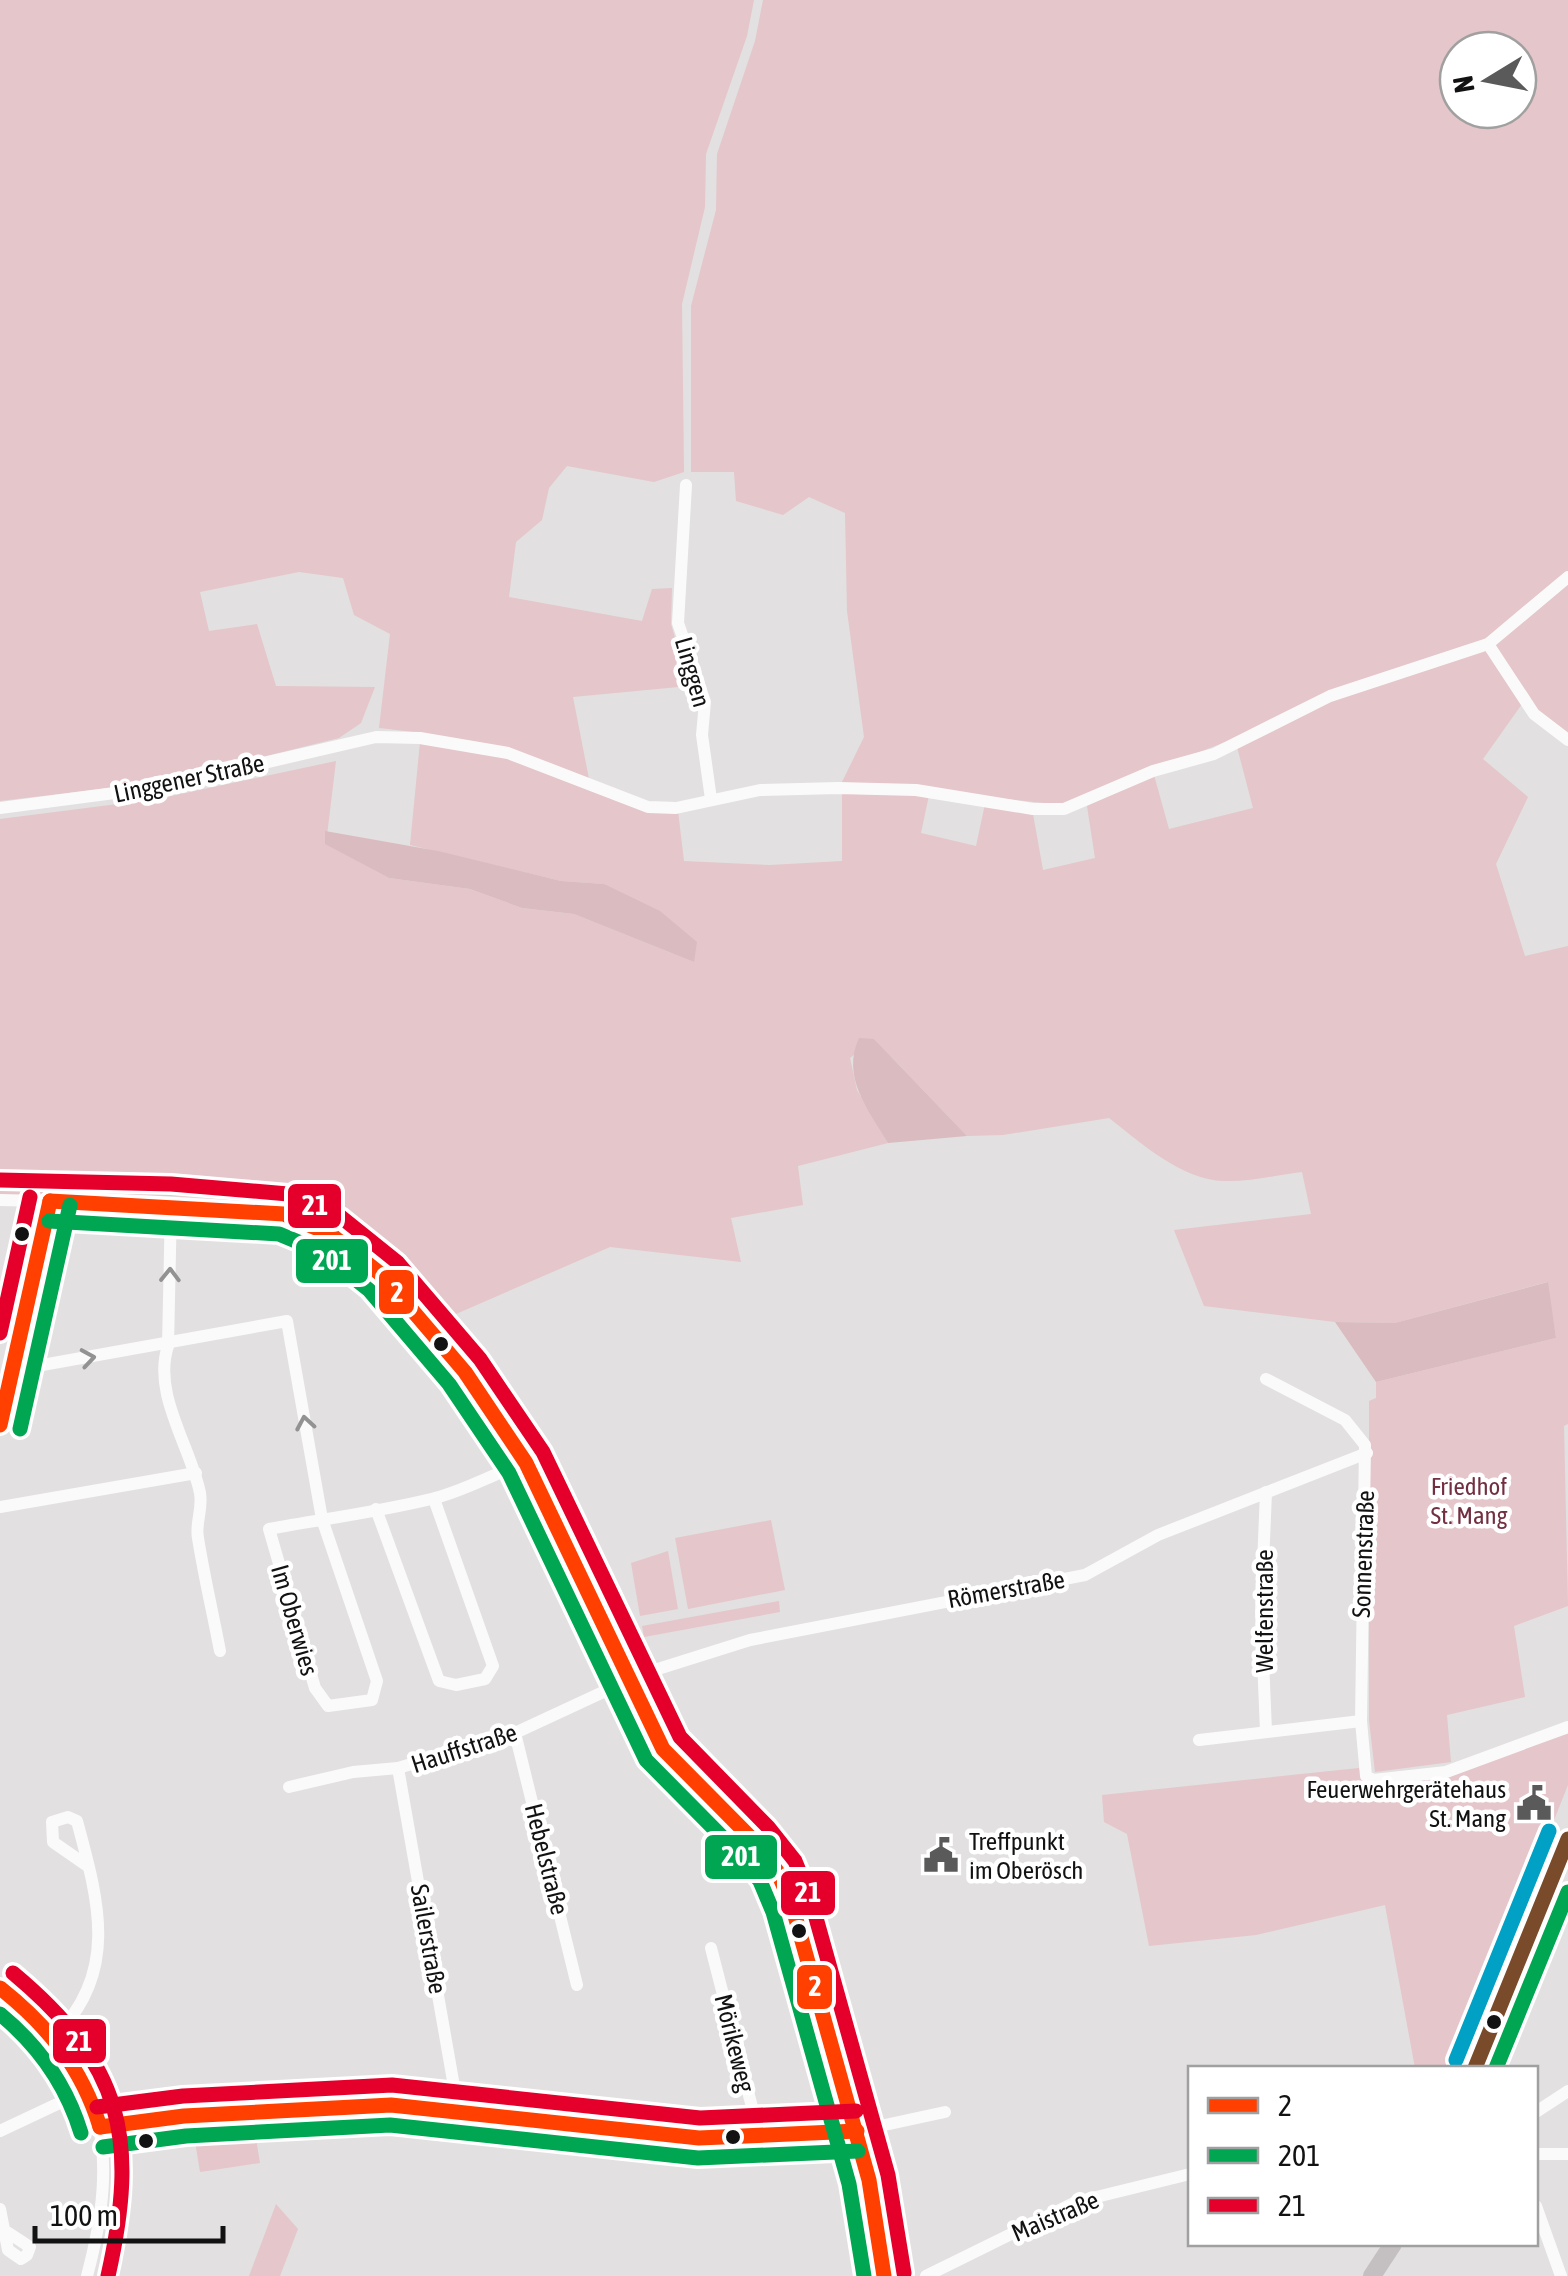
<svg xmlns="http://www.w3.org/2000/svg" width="1568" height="2276" font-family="'Asap Condensed',sans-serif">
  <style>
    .green { fill: #e4c6cb; fill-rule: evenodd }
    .forest { fill: #d9bbc0 }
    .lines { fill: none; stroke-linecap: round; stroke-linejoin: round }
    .minor { stroke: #fbfafa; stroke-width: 12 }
    .major { stroke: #c4bfc0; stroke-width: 18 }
    .bus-1-casing { stroke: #fff; stroke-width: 22 }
    .bus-2-casing { stroke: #fff; stroke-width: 22 }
    .bus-3-casing { stroke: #fff; stroke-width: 22 }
    .bus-4-casing { stroke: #fff; stroke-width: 22 }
    .bus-5-casing { stroke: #fff; stroke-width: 22 }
    .bus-1 { stroke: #ff4000; stroke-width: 15 }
    .bus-2 { stroke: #00a651; stroke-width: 15 }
    .bus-3 { stroke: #e4002b; stroke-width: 15 }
    .bus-4 { stroke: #7a4b2a; stroke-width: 15 }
    .bus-5 { stroke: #01a1c5; stroke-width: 15 }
    .oneway { stroke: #939292 }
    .bus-dot { fill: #131212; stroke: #fff; stroke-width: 4 }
    .labels { text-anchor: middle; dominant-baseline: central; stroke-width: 9; stroke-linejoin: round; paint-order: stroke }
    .street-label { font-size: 25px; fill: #131212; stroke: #fff }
    .park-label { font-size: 25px; fill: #722f41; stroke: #fff }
    .poi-label { font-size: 25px; fill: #131212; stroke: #fff; text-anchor: end }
    .line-badge { stroke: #fff; stroke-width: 4 }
    .badge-label { font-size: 28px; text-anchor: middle; font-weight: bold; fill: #fff }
  </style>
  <rect width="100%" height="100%" fill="#e2e0e0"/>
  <g class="green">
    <path d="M 0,0 L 754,0 L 747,36 L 706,154 L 705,207 L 682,304 L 684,472 L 654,482 L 567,466 L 549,488 L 542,520 L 516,542 L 509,597 L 642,621 L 652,589 L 672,588 L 671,624 L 689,686 L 573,697 L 589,779 C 509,748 464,737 379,728 L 390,634 L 354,615 L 343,578 L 299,572 L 200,592 L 209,631 L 257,624 L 276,686 L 375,687 L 361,723 L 339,738 L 160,782 L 0,801 Z"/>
    <path d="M 763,0 L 1568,0 L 1568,573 L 1488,640 L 1063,805 L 842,782 L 864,737 L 847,611 L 845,513 L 809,497 L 783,515 L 736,501 L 734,472 L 691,472 L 691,306 L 716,210 L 717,154 L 755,41 ZM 1458,50 L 1518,50 L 1518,110 L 1458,110 Z"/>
    <polygon points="1568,581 1568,737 1535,712 1494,645"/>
    <path d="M 1486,649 L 1522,704 L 1483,759 L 1528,797 L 1496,864 L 1525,956 L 1568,946 L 1568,1424 L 1564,1426 L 1568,1606 L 1514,1626 L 1525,1697 L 1447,1715 L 1451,1762 L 1375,1772 L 1369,1720 L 1369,1401 L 1376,1398 L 1376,1382 L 1556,1338 L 1547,1282 L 1395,1323 L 1335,1322 L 1204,1306 L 1174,1230 L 1311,1214 L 1302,1172 C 1277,1175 1249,1182 1224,1181 C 1182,1180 1141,1143 1109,1118 L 1003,1135 L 967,1136 L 874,1039 L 850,1058 L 857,1090 L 888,1143 L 798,1166 L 803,1205 L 731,1218 L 741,1262 L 610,1247 L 433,1324 C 404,1288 373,1253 334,1228 C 264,1185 85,1197 0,1195 L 0,819 L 157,799 L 336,761 L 326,844 L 389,878 L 470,889 L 522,908 L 574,914 L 694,962 L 604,884 L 561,881 L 410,845 L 420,742 L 506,756 L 678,811 L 684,861 L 770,865 L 842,861 L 842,792 L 929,795 L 921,833 L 976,846 L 985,804 L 1033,814 L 1043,870 L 1095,858 L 1087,806 L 1154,775 L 1169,829 L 1253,808 L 1237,747 L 1331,700 Z"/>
    <polygon points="771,1520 785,1590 688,1609 675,1538"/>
    <polygon points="668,1551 678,1609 640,1616 631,1563"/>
    <polygon points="779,1601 780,1612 644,1637 642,1626"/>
    <polygon points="1568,1732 1568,1785 1540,1855 1531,1854 1445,2068 1415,2068 1385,1905 1256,1935 1149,1946 1127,1834 1104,1822 1102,1795 1359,1768 1363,1777 1447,1777"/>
    <polygon points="254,2126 260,2163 200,2172 194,2135"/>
    <polygon points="276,2204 298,2229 280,2276 249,2276"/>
  </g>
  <g class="forest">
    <polygon points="325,831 438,851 561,881 604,884 660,911 697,942 694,962 574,914 522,908 470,889 389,878 325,844"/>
    <path d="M 859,1038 L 874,1039 L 967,1136 L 888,1143 C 868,1109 841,1077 859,1038 Z"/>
    <polygon points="1548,1282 1556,1338 1376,1382 1335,1322 1395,1323"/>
  </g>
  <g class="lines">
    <g class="minor">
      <polyline points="686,485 678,623 705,702 702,735 711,799"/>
      <polyline points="1488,644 1534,714 1568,740"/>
      <polyline points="0,808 160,787 376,737 420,738 508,753 648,807 676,808 760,790 838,788 916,790 1033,809 1064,809 1153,771 1214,754 1330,696 1488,644 1568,577"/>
      <polyline points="0,1200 171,1204 284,1214 330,1234 383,1276 465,1372 526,1463 663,1749 752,1839 777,1871 792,1905 869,2180 884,2276"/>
      <path d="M 171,1204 L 168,1346 C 152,1394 191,1447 200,1493 C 203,1510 195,1523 198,1538 C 204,1576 213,1614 220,1651"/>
      <path d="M 9,1371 L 287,1321 L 322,1519 L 377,1681 L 372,1700 L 328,1706 L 315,1688 L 269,1529 C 323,1519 378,1512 431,1499 C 463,1492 494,1473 526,1463"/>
      <polyline points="1266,1379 1345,1420 1365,1445 1361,1721 1366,1776 1373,1780 1446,1772 1568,1727"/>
      <polyline points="0,1425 50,1201"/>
      <polyline points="0,1507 196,1473"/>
      <polyline points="376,1509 439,1681 456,1685 485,1679 493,1666 434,1499"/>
      <polyline points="1266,1731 1261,1612 1266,1492"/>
      <polyline points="515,1733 577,1985"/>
      <polyline points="1199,1740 1361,1721"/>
      <polyline points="398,1768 458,2109"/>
      <polyline points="289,1787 353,1772 398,1768 515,1733 642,1674 750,1640 1085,1575 1158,1535 1367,1453"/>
      <polyline points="711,1948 760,2138"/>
      <path d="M 0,1988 C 108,2068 120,2152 87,2276"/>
      <path d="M 55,2036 C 120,1972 98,1899 77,1821 L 68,1817 L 52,1822 L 53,1842 L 89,1867"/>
      <polyline points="1536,2112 1568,2091"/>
      <polyline points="100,2127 184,2116 391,2105 732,2139 857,2131 945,2112"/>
      <polyline points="0,2131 87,2090"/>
      <polyline points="1536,2154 1568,2154"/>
      <polyline points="1536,2206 1561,2276"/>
      <polyline points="0,2209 8,2250 21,2259 27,2255 30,2247 4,2230"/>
      <polyline points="926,2276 1076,2202 1190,2174"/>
    </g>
    <g class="major">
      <polyline points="1475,2068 1568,1839"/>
      <polyline points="1372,2276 1393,2244"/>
    </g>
    <defs>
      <g id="bus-1">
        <polyline points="50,1201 284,1214 330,1234 383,1276 465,1372 526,1463 663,1749 752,1839 777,1871 792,1905 869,2180 884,2276"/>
        <polyline points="0,1425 50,1201"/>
        <path d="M 0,1988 C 48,2026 82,2068 100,2127"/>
        <polyline points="100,2127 184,2116 391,2105 699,2138 857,2131"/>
      </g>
      <g id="bus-2">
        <polyline points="49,1221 279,1234 320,1251 369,1290 449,1384 509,1473 646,1760 737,1852 760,1881 773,1912 849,2184 864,2276"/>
        <polyline points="20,1429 70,1205"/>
        <path d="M 0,2014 C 39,2046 66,2084 81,2133"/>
        <polyline points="1496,2068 1568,1892"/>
        <polyline points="103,2147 186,2136 390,2125 698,2158 858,2151"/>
      </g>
      <g id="bus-3">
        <polyline points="0,1180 171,1184 288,1194 341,1217 397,1262 480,1359 543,1452 680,1737 768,1827 795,1861 811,1900 888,2175 904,2273"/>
        <polyline points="0,1333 30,1197"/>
        <path d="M 13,1973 C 123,2065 139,2138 108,2276"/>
        <polyline points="97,2107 183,2096 392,2085 700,2118 856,2111"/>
      </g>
      <polyline id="bus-4" points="1475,2068 1568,1839"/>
      <polyline id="bus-5" points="1456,2060 1549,1831"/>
    </defs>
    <use href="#bus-1" class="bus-1-casing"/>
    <use href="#bus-2" class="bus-2-casing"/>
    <use href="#bus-3" class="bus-3-casing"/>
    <use href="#bus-4" class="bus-4-casing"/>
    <use href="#bus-5" class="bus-5-casing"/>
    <use href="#bus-1" class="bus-1"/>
    <use href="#bus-2" class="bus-2"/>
    <use href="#bus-3" class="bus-3"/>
    <use href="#bus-4" class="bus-4"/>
    <use href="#bus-5" class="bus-5"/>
  </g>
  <defs><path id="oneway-chevron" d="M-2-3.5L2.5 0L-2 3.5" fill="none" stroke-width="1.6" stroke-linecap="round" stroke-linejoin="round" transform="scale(2.5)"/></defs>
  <g class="oneway">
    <use href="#oneway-chevron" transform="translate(170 1275) rotate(-89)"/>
    <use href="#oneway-chevron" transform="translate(88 1358) rotate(-9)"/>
    <use href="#oneway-chevron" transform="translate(305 1423) rotate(-100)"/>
  </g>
  <defs>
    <symbol id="civic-bare" viewBox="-9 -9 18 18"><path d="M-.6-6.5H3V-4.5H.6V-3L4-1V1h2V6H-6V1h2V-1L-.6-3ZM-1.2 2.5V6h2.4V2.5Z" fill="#5b5a5a" stroke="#fff" stroke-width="2.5" paint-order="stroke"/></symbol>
  </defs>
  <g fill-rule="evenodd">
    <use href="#civic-bare" x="1509" y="1778" width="50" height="50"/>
    <use href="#civic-bare" x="916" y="1830" width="50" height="50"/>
  </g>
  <g class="bus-dot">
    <circle cx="22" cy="1234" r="9"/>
    <circle cx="441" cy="1344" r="9"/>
    <circle cx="799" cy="1931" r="9"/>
    <circle cx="1494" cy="2022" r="9"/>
    <circle cx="733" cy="2137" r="9"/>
    <circle cx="146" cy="2141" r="9"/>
  </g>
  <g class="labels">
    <g class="street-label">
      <text transform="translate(693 672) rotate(74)">Linggen</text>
      <text transform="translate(189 778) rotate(-12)">Linggener Straße</text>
      <text transform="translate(1363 1554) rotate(-88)">Sonnenstraße</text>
      <text transform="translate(1006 1589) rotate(-10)">Römerstraße</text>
      <text transform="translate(1264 1611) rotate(-90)">Welfenstraße</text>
      <text transform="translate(295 1620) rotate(74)">Im Oberwies</text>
      <text transform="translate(464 1748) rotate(-18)">Hauffstraße</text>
      <text transform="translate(547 1859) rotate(76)">Hebelstraße</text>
      <text transform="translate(429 1939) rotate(80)">Sailerstraße</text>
      <text transform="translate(735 2043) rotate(76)">Mörikeweg</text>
      <text transform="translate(1055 2216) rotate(-23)">Maistraße</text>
    </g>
    <g class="park-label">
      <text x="1469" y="1486">Friedhof<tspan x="1469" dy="29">St. Mang</tspan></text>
    </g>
    <g class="poi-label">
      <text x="1506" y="1789">Feuerwehrgerätehaus<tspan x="1506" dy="29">St. Mang</tspan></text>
      <text x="969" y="1841" text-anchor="start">Treffpunkt<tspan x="969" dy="29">im Oberösch</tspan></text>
    </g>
  </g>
  <g class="line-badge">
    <rect x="286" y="1182" width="57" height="48" rx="10" fill="#e4002b"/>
    <rect x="294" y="1237" width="76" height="48" rx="10" fill="#00a651"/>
    <rect x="377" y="1268" width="39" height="48" rx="10" fill="#ff4000"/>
    <rect x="703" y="1833" width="76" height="48" rx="10" fill="#00a651"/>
    <rect x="779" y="1869" width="58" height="48" rx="10" fill="#e4002b"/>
    <rect x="795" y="1963" width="39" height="48" rx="10" fill="#ff4000"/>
    <rect x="51" y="2017" width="57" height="48" rx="10" fill="#e4002b"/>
  </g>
  <g class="badge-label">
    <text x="315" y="1215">21</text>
    <text x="332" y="1270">201</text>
    <text x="397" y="1302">2</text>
    <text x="741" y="1866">201</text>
    <text x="808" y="1902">21</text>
    <text x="815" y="1996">2</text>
    <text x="79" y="2051">21</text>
  </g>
  <rect x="1188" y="2066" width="350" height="180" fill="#ffffff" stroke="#a1a0a0" stroke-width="2.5"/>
  <rect x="1208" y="2098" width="50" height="15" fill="#ff4000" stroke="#a1a0a0" stroke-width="2.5"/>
  <text x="1278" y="2116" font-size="30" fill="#131212">2</text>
  <rect x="1208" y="2148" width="50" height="15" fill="#00a651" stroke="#a1a0a0" stroke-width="2.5"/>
  <text x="1278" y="2166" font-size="30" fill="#131212">201</text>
  <rect x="1208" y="2198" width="50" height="15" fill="#e4002b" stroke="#a1a0a0" stroke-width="2.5"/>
  <text x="1278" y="2216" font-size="30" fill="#131212">21</text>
  <g transform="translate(1488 80) rotate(260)"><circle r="48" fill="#ffffff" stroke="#a1a0a0" stroke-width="2.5"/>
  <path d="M0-8L18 38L0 25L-18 38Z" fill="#5b5a5a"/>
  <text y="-15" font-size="28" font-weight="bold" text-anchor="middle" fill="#131212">N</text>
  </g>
  <path d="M35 2226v15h188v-15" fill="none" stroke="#131212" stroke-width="5"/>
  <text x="50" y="2226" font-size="30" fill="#131212" stroke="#ffffff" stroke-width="8" paint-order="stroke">100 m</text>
</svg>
